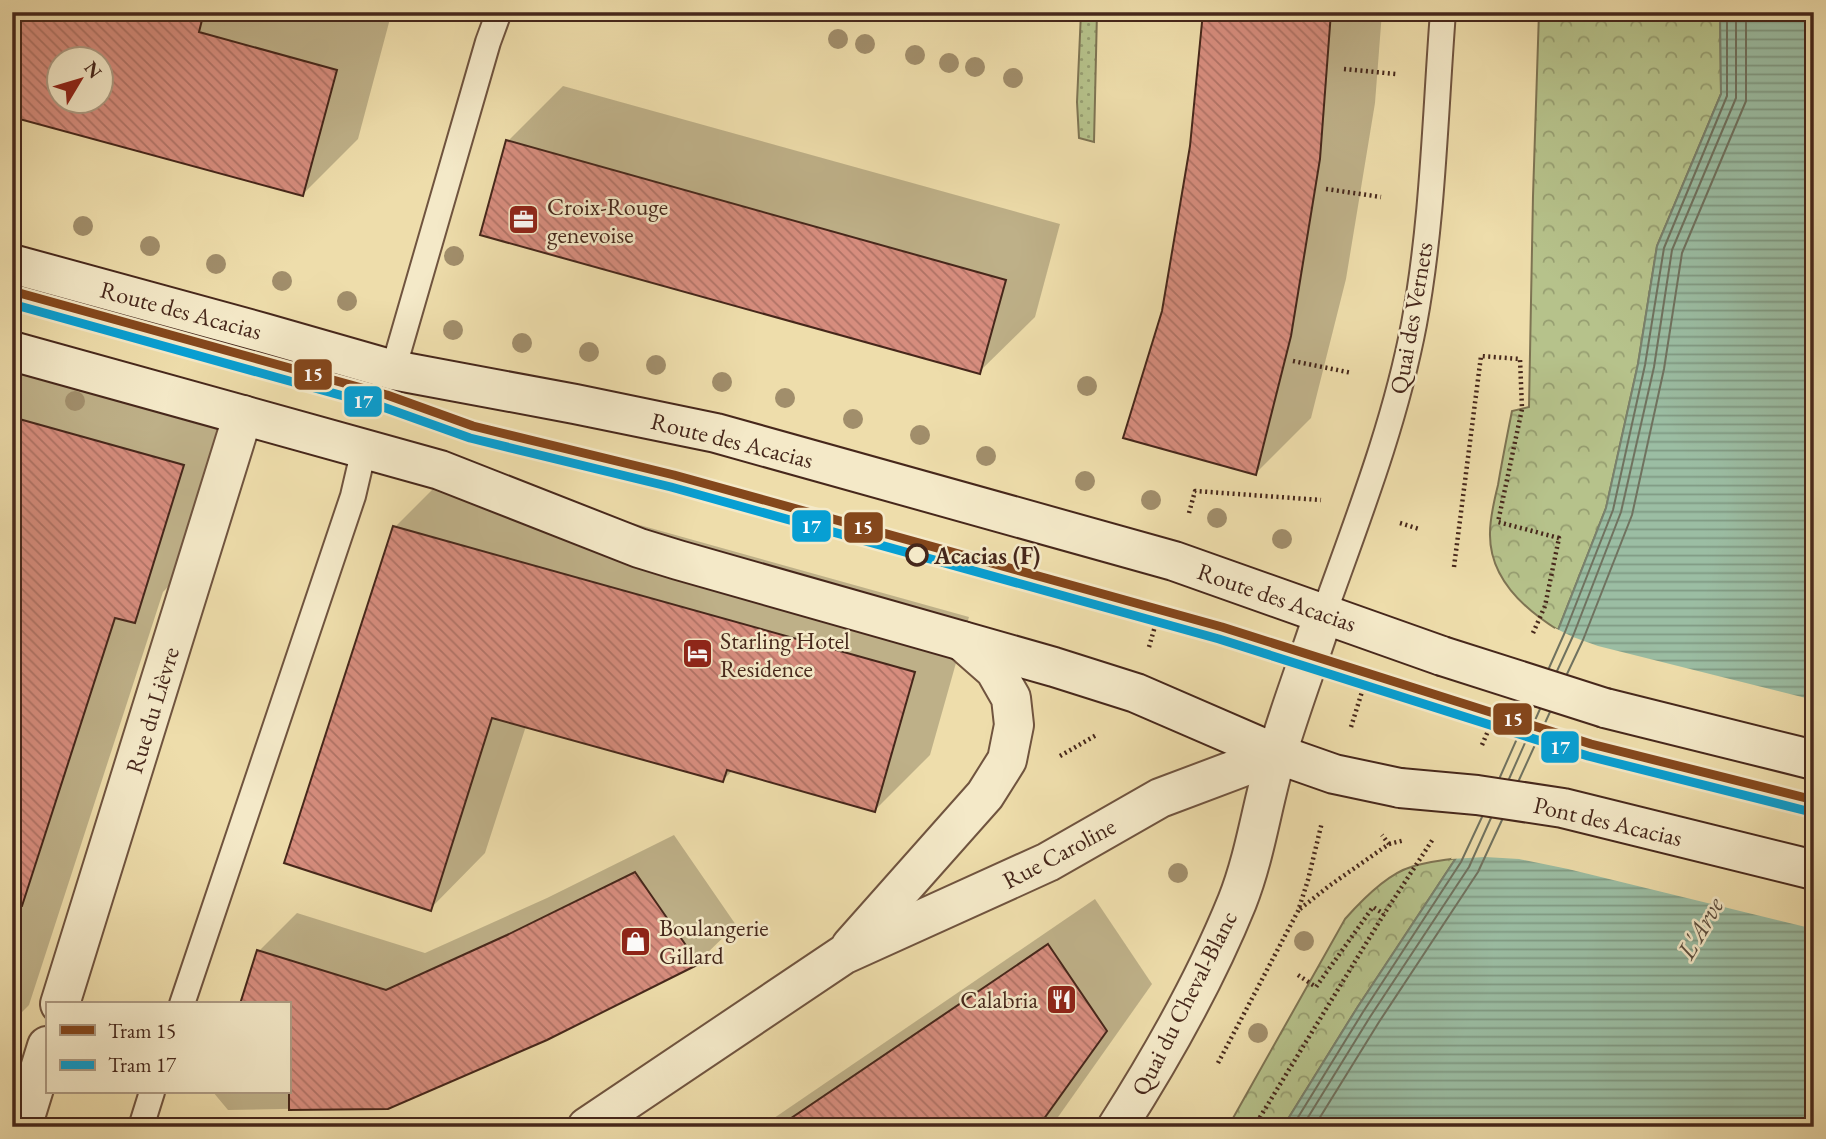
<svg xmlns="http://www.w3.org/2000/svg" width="1826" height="1139" font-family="'EB Garamond',serif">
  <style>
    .grass { fill: url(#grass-dots); stroke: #7e7453; stroke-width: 2 }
    .forest { fill: url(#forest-crowns); stroke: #7e7453; stroke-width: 2 }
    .water { fill: url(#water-rules); stroke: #79816d; stroke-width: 2 }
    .pier { fill: #eeddab }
    .shadow { fill: #0003; fill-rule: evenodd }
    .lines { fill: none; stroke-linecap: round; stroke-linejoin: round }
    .shore { stroke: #70725f; stroke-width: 2 }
    .building { fill: url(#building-back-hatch); stroke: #46271b; stroke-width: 2; fill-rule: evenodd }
    .service-casing { stroke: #70543f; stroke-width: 28 }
    .minor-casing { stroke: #70543f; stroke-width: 42 }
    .tertiary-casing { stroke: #70543f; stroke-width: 42 }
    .secondary-casing { stroke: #46271b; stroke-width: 42 }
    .path { stroke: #46271b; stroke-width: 4.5; stroke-dasharray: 2 3.5; stroke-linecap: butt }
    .service { stroke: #f4e9c8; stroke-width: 24 }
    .minor { stroke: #f4e9c8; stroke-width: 38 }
    .tertiary { stroke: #f4e9c8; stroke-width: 38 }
    .secondary { stroke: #f4e9c8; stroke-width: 38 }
    .secondary-bridge-casing { stroke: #46271b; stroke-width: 42; stroke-linecap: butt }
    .path-bridge { stroke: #46271b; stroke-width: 4.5; stroke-dasharray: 2 3.5; stroke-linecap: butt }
    .secondary-bridge { stroke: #f4e9c8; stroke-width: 38 }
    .tram-1-casing { stroke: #f4e9c8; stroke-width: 14 }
    .tram-2-casing { stroke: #f4e9c8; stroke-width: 14 }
    .tram-1 { stroke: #84471c; stroke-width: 9 }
    .tram-2 { stroke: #079fd3; stroke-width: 9 }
    .tree { fill: #a18e6b }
    .stop-dot { fill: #f4e9c8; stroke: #46271b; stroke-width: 3.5 }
    .labels { text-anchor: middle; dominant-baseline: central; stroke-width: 5; stroke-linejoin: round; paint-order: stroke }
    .poi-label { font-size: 24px; fill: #46271b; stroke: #f4e9c8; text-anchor: start }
    .street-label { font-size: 24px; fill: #46271b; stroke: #f4e9c8 }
    .stop-label { font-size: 24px; font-weight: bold; fill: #46271b; stroke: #f4e9c8; text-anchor: start }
    .water-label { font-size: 26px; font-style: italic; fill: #5b4c3d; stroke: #f4e9c8 }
    .line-badge { stroke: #f4e9c8; stroke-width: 2.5 }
    .badge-label { font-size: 19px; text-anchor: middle; font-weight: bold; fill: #fff }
  </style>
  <defs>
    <pattern id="grass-dots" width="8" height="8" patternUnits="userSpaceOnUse" patternTransform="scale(1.75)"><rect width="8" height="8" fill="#b6c28b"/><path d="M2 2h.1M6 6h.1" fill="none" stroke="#969e71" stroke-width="1.8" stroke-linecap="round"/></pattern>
    <pattern id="forest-crowns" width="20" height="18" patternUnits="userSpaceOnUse" patternTransform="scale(1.75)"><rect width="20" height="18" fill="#b6c28b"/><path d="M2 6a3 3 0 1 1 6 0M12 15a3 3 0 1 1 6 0" fill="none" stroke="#969e71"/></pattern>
    <pattern id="water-rules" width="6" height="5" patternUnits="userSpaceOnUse" patternTransform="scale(1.75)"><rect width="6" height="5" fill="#9bbda3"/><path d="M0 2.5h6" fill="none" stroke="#809a84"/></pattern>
    <pattern id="building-back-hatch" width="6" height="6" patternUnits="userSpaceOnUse" patternTransform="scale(1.75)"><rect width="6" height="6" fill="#d78d7e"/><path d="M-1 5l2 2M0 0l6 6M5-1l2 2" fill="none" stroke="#b07366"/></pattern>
  </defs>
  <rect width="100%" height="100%" fill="#eeddab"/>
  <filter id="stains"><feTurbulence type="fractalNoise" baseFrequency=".00286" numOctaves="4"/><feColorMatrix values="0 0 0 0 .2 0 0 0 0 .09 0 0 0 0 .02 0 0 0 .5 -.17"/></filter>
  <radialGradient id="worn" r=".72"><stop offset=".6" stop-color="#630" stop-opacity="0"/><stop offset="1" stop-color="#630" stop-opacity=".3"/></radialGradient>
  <polygon class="grass" points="1081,12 1097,12 1094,142 1079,138 1077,102"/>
  <g class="forest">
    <path d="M 1539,12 L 1720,12 L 1721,94 L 1657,246 L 1638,364 L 1606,508 L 1558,630 C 1524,609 1489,577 1490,533 C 1490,517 1494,501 1498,485 C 1502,461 1507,436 1512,411 L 1529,407 L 1533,196 Z"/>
    <path d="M 1456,858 L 1357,1008 L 1283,1127 L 1228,1127 L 1345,919 C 1361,901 1387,874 1411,867 C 1425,862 1441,861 1456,858 Z"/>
  </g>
  <polygon class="water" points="1720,12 1814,12 1814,1127 1283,1127 1357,1008 1456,858 1558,630 1606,508 1638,364 1657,246 1721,94"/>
  <polygon class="pier" points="1555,628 1573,637 1598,646 1814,700 1814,929 1568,869 1519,859 1485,857 1451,859"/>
  <g class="shadow">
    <path d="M 12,12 L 381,12 L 391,15 L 358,139 L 303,194 L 12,115 ZM 60,60 L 102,60 L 102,102 L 60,102 Z"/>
    <polygon points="1205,12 1382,12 1375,103 1346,279 1311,418 1256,473 1164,312 1192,147"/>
    <polygon points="563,86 1060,224 1035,317 979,372 508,141"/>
    <polygon points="12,340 243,405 194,560 163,592 29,1005 12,1022"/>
    <polygon points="450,472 969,617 930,755 875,810 733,770 723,780 526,726 485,853 430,909 395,527"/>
    <polygon points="674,835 736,925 698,962 387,1107 228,1110 213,1092 289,1092 289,1004 241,1004 259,951 297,913 425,953 547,898"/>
    <polygon points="1095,899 1152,984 1051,1127 761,1127"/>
  </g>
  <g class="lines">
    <g class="shore">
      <polyline points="1549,668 1565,632 1613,510 1645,365 1664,248 1727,96 1727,12"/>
      <polyline points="1557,671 1573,636 1621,512 1654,367 1672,250 1736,98 1736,12"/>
      <polyline points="1567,674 1583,640 1632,515 1664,369 1682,253 1746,101 1746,12"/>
      <polyline points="1500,777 1531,707"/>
      <polyline points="1509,779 1540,709"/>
      <polyline points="1519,780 1550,712"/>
      <polyline points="1292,1127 1363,1012 1461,862 1482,817"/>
      <polyline points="1302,1127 1370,1017 1469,867 1491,818"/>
      <polyline points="1314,1127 1379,1022 1478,872 1502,820"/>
    </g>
  </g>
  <g class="building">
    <path d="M 12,12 L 204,12 L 199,32 L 337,70 L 303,196 L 12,117 ZM 60,60 L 102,60 L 102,102 L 60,102 Z"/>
    <polygon points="1203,12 1331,12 1320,159 1291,336 1256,475 1123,438 1162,311 1190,146"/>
    <polygon points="506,140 1006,280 980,374 480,235"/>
    <polygon points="12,417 184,465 135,623 115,618 22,906 12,905"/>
    <polygon points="393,526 915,672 875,812 727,770 723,782 492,718 431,911 284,863"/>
    <polygon points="635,872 699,964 547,1040 388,1109 289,1110 289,1004 240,1004 257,950 386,990 507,935"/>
    <polygon points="1048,944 1107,1031 1038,1127 778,1127"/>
  </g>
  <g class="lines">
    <defs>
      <g id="service">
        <polyline points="393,370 488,42 499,12"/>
        <path d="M 1324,613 C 1358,518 1395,424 1414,324 C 1433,222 1435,116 1443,12"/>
        <polyline points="182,1004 353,496 364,449"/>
        <polyline points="141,1127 152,1092"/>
      </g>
      <g id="minor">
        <polyline points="851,946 985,795 1007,760 1014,725 1011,698 995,670 962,641"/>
        <polyline points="60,1004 243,415"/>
        <polyline points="22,1127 47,1046"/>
        <polyline points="587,1127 843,955 1048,862 1160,798 1277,754"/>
      </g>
      <path id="tertiary" d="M 1117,1127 C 1163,1055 1205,981 1237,902 C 1256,854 1262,803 1277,754 C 1291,706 1309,660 1324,613"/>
      <g id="secondary">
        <polyline points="12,264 264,333 393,370 575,404 716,433 1174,561 1442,656"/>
        <polyline points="12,351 440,470 639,548 678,560 1054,667 1136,693 1277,754 1334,774 1400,788"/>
        <polyline points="1605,708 1814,760"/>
      </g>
    </defs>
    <use href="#service" class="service-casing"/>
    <use href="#minor" class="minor-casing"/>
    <use href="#tertiary" class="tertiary-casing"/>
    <use href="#secondary" class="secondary-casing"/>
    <g class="path">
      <polyline points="1344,69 1396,74"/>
      <polyline points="1326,189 1381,197"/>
      <polyline points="1293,361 1352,373"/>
      <polyline points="1189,513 1195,491 1321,500"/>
      <polyline points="1400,523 1419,529"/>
      <polyline points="1454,567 1481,356 1520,359 1522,409 1498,522 1559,538 1545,606 1533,633"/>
      <polyline points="1149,647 1160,609"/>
      <polyline points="1351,727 1365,682"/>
      <polyline points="1482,745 1491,724"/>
      <polyline points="1060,756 1098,734"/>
      <polyline points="1300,909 1329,886 1389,844 1382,835"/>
      <polyline points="1298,975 1316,987 1373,907 1384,914"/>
      <polyline points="1218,1063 1298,911 1308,880 1322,822"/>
      <polyline points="1254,1127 1384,914 1433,839"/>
    </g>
    <use href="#service" class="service"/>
    <use href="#minor" class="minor"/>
    <use href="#tertiary" class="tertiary"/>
    <use href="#secondary" class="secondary"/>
    <defs>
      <g id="secondary-bridge">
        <polyline points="1442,656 1605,708"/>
        <polyline points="1400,788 1477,795 1563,808 1814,870"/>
      </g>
    </defs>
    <use href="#secondary-bridge" class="secondary-bridge-casing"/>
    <polyline class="path-bridge" points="1389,844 1405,840"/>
    <use href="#secondary-bridge" class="secondary-bridge"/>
    <defs>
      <polyline id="tram-1" points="12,291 387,395 473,426 674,475 1222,627 1591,744 1814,800"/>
      <polyline id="tram-2" points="12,304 383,407 470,438 671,487 1219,639 1588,756 1811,812"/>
    </defs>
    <use href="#tram-1" class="tram-1-casing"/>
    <use href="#tram-2" class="tram-2-casing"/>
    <use href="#tram-1" class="tram-1"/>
    <use href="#tram-2" class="tram-2"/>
  </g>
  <g class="tree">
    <circle cx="838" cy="39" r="10"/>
    <circle cx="865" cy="44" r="10"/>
    <circle cx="915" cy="55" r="10"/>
    <circle cx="949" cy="63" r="10"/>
    <circle cx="975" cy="67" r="10"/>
    <circle cx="1013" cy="78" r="10"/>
    <circle cx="83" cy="226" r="10"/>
    <circle cx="150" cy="246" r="10"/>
    <circle cx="454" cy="256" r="10"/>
    <circle cx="216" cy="264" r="10"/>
    <circle cx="282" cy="281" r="10"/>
    <circle cx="347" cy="301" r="10"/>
    <circle cx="453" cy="330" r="10"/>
    <circle cx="522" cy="343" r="10"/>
    <circle cx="589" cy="352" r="10"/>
    <circle cx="656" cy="365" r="10"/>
    <circle cx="722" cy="382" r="10"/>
    <circle cx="1087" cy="386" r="10"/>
    <circle cx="785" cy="398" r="10"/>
    <circle cx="75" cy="401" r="10"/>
    <circle cx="853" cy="419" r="10"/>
    <circle cx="920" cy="435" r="10"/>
    <circle cx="986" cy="456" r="10"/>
    <circle cx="1085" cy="481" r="10"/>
    <circle cx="1151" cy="500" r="10"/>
    <circle cx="1217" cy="518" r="10"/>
    <circle cx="1282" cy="539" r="10"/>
    <circle cx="1178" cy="873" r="10"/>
    <circle cx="1304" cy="941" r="10"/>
    <circle cx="1258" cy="1033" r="10"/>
  </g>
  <defs>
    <symbol id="office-square" viewBox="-11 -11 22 22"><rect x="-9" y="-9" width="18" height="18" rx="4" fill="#8f2418" stroke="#f4e9c8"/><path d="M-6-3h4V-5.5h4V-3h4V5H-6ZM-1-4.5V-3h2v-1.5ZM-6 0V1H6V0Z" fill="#fff"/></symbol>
    <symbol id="hotel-square" viewBox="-11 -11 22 22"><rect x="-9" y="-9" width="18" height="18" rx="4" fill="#8f2418" stroke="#f4e9c8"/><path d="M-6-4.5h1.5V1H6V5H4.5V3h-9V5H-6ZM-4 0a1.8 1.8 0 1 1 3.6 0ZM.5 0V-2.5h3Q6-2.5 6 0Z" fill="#fff"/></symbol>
    <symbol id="shop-square" viewBox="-11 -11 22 22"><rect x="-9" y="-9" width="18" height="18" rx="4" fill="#8f2418" stroke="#f4e9c8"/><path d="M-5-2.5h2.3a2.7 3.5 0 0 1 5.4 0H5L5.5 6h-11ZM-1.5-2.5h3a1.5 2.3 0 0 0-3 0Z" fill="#fff"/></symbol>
    <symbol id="restaurant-square" viewBox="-11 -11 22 22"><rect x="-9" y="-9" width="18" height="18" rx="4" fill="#8f2418" stroke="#f4e9c8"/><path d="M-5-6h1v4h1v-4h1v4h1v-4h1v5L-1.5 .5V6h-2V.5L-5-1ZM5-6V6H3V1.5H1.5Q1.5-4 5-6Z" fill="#fff"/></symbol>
  </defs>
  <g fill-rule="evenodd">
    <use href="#office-square" x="506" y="202" width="35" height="35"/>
    <use href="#hotel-square" x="680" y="636" width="35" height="35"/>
    <use href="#shop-square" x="618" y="924" width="35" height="35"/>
    <use href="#restaurant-square" x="1044" y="982" width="35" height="35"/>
  </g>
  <circle class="stop-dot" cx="917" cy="555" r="10"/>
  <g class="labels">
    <g class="poi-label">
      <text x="547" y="206">Croix-Rouge<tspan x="547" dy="28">genevoise</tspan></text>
      <text x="720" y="640">Starling Hotel<tspan x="720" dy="28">Residence</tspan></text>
      <text x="659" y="927">Boulangerie<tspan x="659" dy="28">Gillard</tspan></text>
      <text x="1038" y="999" text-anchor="end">Calabria</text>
    </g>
    <g class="street-label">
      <text transform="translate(181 310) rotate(15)">Route des Acacias</text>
      <text transform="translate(1411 318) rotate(-80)">Quai des Vernets</text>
      <text transform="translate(732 440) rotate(14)">Route des Acacias</text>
      <text transform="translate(1277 597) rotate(19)">Route des Acacias</text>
      <text transform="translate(152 710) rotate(-73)">Rue du Lièvre</text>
      <text transform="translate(1608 821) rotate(13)">Pont des Acacias</text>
      <text transform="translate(1059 853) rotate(-28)">Rue Caroline</text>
      <text transform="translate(1184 1003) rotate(-63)">Quai du Cheval-Blanc</text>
    </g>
    <g class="stop-label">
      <text x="934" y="555">Acacias (F)</text>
    </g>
    <g class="water-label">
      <text transform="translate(1700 928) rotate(-60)">L'Arve</text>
    </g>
  </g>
  <g class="line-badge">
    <rect x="293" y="358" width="40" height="33" rx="7" fill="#84471c"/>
    <rect x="343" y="385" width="40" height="33" rx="7" fill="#079fd3"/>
    <rect x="791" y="509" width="41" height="34" rx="7" fill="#079fd3"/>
    <rect x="843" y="511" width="41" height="33" rx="7" fill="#84471c"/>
    <rect x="1492" y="702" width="41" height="34" rx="7" fill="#84471c"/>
    <rect x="1540" y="730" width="40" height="34" rx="7" fill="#079fd3"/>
  </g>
  <g class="badge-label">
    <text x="313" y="381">15</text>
    <text x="363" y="408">17</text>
    <text x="811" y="533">17</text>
    <text x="863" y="534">15</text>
    <text x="1513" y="726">15</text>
    <text x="1560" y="754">17</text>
  </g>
  <rect width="1826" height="1139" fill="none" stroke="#eeddab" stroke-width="42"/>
  <rect x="14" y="14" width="1798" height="1111" fill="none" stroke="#46271b" stroke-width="3.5"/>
  <rect x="21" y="21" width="1784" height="1097" fill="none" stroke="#46271b" stroke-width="2"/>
  <rect x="46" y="1002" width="245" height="91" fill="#f4e9c8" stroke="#ae9b83" stroke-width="2"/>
  <rect x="60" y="1025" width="35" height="10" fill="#84471c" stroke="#ae9b83" stroke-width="2"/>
  <text x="108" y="1038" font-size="21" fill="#46271b">Tram 15</text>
  <rect x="60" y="1060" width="35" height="10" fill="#079fd3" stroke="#ae9b83" stroke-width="2"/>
  <text x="108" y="1072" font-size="21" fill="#46271b">Tram 17</text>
  <g transform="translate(80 80) rotate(52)"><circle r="33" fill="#f4e9c8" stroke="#ae9b83" stroke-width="2"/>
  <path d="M0-5L12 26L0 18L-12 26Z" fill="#8f2418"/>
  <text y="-10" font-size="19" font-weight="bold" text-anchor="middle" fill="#46271b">N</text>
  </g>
  <rect width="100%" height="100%" filter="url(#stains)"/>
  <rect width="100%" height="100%" fill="url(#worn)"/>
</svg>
